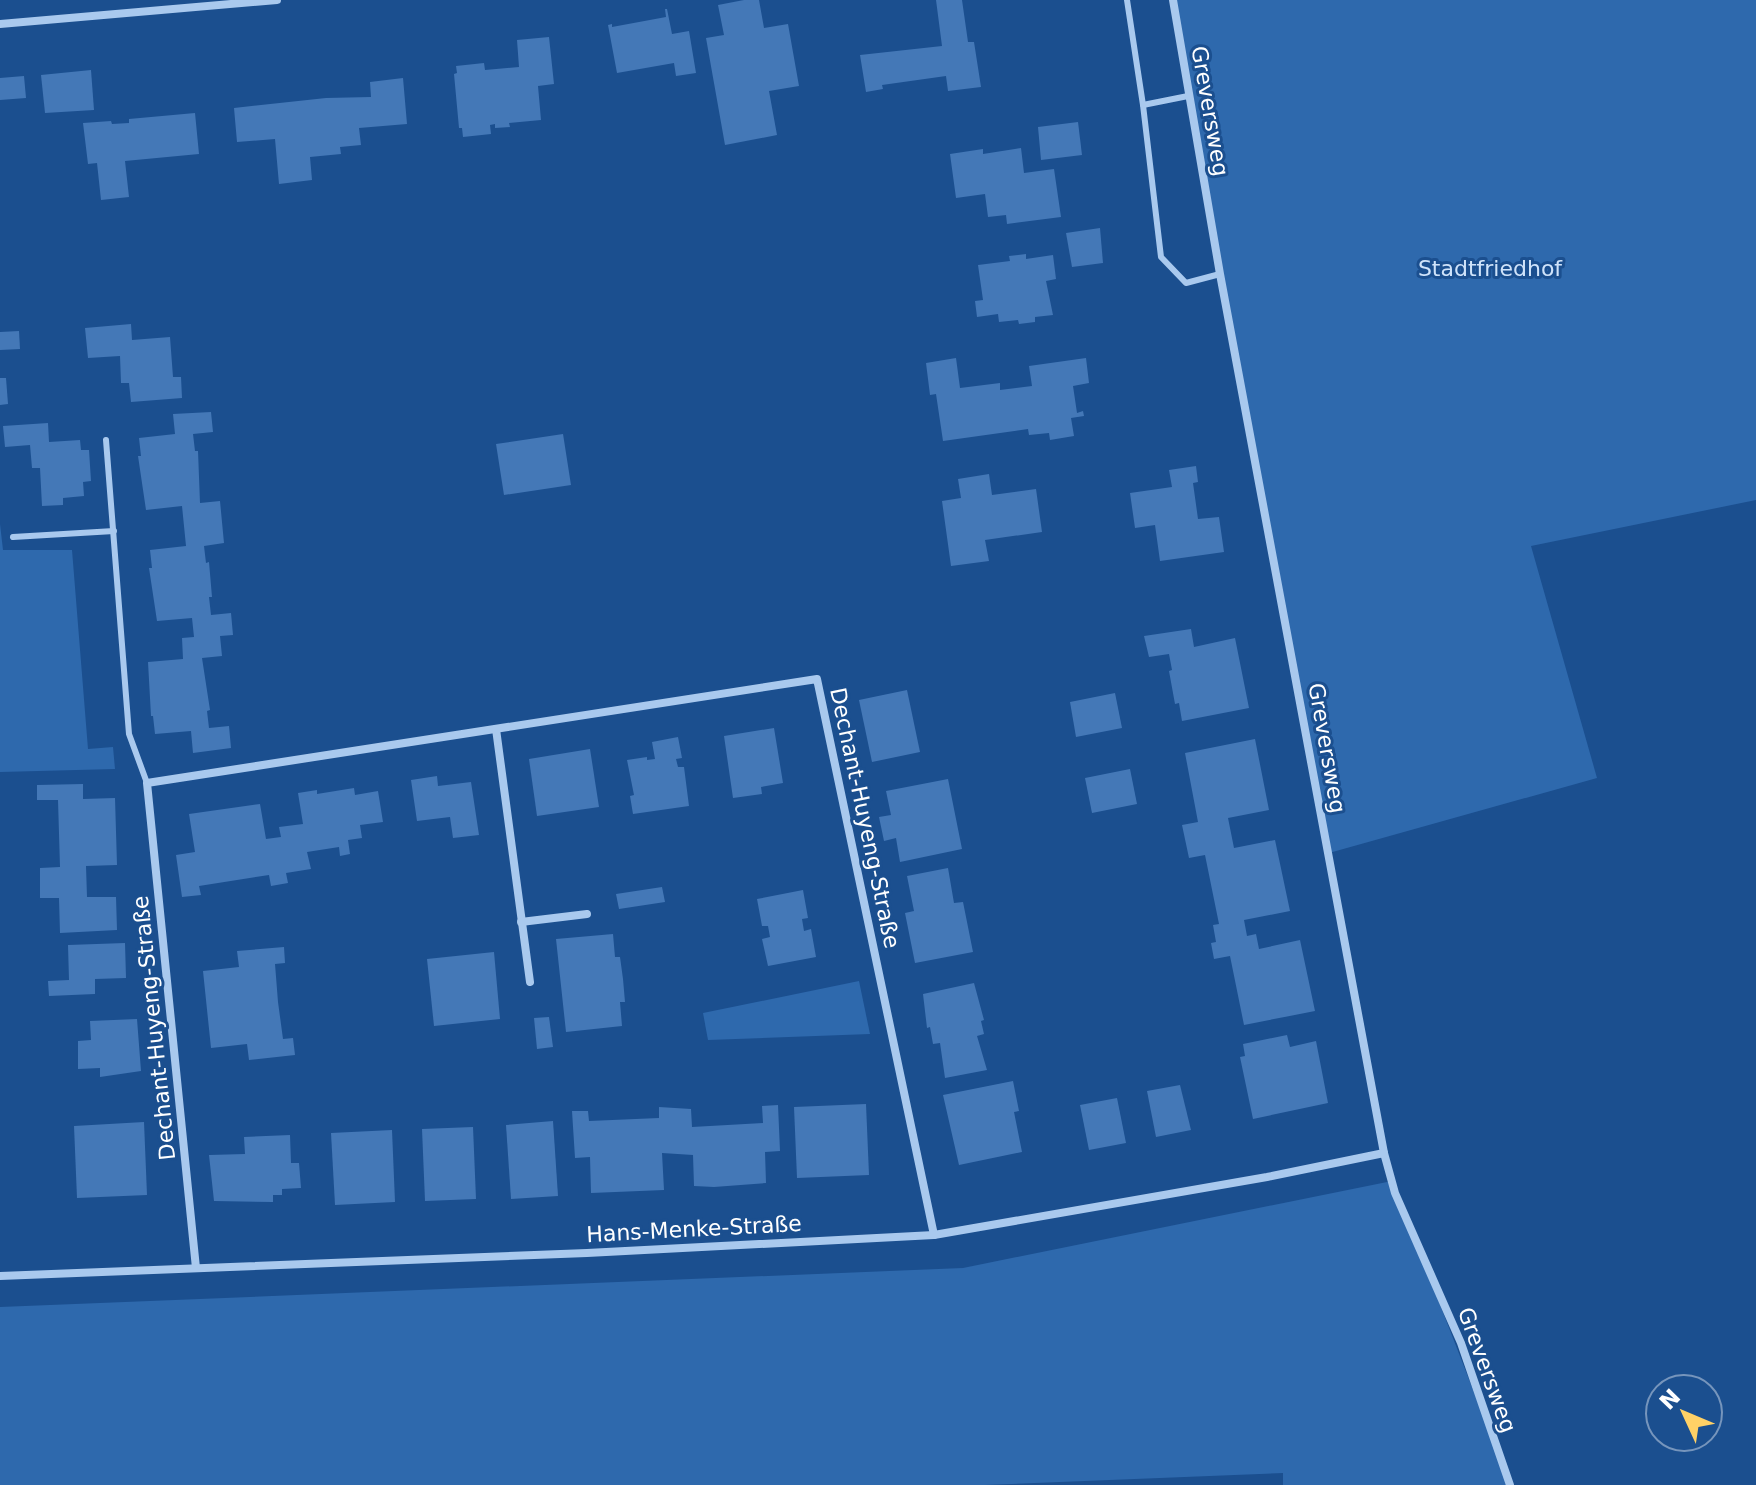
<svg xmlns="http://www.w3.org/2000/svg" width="1756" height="1485" font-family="'DejaVu Sans',sans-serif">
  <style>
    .green { fill: #2e69ad }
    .building { fill: #4478b7 }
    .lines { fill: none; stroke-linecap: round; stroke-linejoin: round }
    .lane { stroke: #a9c9ee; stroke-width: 6 }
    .street { stroke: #a9c9ee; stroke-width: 8 }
    .labels { text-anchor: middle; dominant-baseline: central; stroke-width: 6; stroke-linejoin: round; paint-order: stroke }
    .street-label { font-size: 22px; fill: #fff; stroke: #1b4f8f }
    .park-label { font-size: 22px; fill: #cfe3fa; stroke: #1b4f8f }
  </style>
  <rect width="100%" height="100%" fill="#1b4f8f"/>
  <g class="green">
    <polygon points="1173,0 1756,0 1756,500 1531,546 1597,778 1329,853"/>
    <polygon points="0,524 3,550 72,550 88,749 113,747 115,769 0,772"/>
    <polygon points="859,981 870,1034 708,1040 703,1013"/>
    <polygon points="1392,1181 1510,1485 1283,1485 1283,1473 985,1485 0,1485 0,1307 963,1268"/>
  </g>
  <g class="building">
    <polygon points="744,0 759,0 764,28 788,24 799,86 769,91 777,135 725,145 706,38 724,35 718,5"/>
    <polygon points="936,0 962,0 968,42 974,42 981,87 948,91 946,76 882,85 883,89 866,92 860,55 942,46"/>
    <polygon points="665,9 667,9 672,34 689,31 696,73 676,76 674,63 617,73 608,25 612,24 612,27 666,17"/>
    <polygon points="549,37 554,84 538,86 541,120 509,123 510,127 495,128 495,124 490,125 491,134 463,137 462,128 459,128 454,74 457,73 456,66 484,63 485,70 519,67 517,40"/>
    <polygon points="91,70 94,110 45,113 41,75"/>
    <polygon points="24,76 26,98 0,100 0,78"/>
    <polygon points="403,78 407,124 359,128 361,145 340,147 341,154 310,157 312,180 279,184 275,139 237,142 234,108 326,98 371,97 370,82"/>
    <polygon points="195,113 199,154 125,161 129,197 101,200 97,163 88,164 83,123 111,121 112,124 129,123 129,119"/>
    <polygon points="1078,122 1082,155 1041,160 1038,127"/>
    <polygon points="1021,148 1024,173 1054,169 1061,217 1007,224 1006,215 988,217 985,194 956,198 950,154 983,149 983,154"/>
    <polygon points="1100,228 1103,263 1072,267 1066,233"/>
    <polygon points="1026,254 1026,259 1053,255 1056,279 1046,281 1053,315 1035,317 1035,322 1019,324 1018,320 999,322 998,314 977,317 975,301 983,300 978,265 1010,261 1009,256"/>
    <polygon points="131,324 132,340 170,337 173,377 181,377 182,398 131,402 129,383 121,383 120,356 88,358 85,328"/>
    <polygon points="19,331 20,349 0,350 0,332"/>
    <polygon points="956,358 960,388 1000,383 1000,390 1032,386 1029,366 1086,358 1089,383 1073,386 1077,413 1083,411 1084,416 1071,418 1074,436 1050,440 1049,433 1029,435 1028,429 943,441 936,394 930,395 926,363"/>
    <polygon points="0,378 6,378 8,404 0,405"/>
    <polygon points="211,412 213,432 193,434 195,451 198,451 200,503 220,501 224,543 204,546 206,563 209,562 212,597 209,597 211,615 231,613 233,635 220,636 222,656 202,658 210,710 207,711 209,728 229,726 231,748 193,753 191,731 155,734 153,716 151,716 148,662 183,659 182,638 194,637 192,618 157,621 149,568 152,568 150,550 186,546 182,506 146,510 138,456 141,456 139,438 175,434 173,414"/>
    <polygon points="48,423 49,442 80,440 81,450 89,450 91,481 83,482 84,496 63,498 63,505 42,506 40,468 32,468 30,445 5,447 3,426"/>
    <polygon points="563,434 571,485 504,495 496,444"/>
    <polygon points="1196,466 1198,482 1193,483 1198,519 1219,517 1224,552 1160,561 1155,525 1135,528 1130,493 1172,487 1169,470"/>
    <polygon points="989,474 992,495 1036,489 1042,532 985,540 989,561 951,566 942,501 961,498 958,479"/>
    <polygon points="1191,629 1194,647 1235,638 1249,708 1182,721 1179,703 1175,704 1169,671 1172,670 1169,654 1149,657 1144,636"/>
    <polygon points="907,690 920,752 872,762 859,700"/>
    <polygon points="1115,693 1122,728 1076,737 1070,702"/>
    <polygon points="774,728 783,783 761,787 762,794 733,798 724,736"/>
    <polygon points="678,737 682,758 676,759 678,767 684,767 689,806 633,814 630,796 634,795 627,760 647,757 647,760 655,759 652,742"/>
    <polygon points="1255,739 1269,810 1228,818 1234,848 1275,840 1290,911 1244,920 1247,936 1256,934 1259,949 1300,940 1315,1011 1244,1025 1230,956 1214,959 1211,943 1216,942 1213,925 1219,924 1205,855 1189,858 1182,825 1198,822 1185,753"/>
    <polygon points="590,749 599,807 537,816 529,759"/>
    <polygon points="1130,769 1137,804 1092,813 1085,778"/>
    <polygon points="437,776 438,786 471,782 479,835 453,838 450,817 417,821 411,780"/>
    <polygon points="948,779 962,849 900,862 896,838 884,841 879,817 891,815 886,791"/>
    <polygon points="83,784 83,799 115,798 117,865 86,866 87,897 116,897 117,930 60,933 59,898 40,898 40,868 60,867 58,800 37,800 37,785"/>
    <polygon points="354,788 355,795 378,791 383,822 360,825 362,838 348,840 350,854 340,856 339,847 307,852 311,869 286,873 288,883 271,886 269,875 199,886 201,895 182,897 176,855 195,852 189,814 260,804 266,839 281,837 279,827 303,824 298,793 317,790 317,794"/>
    <polygon points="948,868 954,903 963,902 973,952 915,963 905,913 914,911 907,876"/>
    <polygon points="662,887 665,902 619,909 616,894"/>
    <polygon points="803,890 808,918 802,919 804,931 811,929 816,957 768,966 762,939 770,937 768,926 762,926 757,899"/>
    <polygon points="613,934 615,957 620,957 623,979 625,1002 620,1002 622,1026 566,1032 556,939"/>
    <polygon points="125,943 126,978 95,979 95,994 49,996 48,981 69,980 68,945"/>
    <polygon points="284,947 285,963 275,964 278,1002 283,1039 293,1038 295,1055 249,1060 247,1044 211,1048 203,971 239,967 237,951"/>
    <polygon points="494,952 500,1019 434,1026 427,959"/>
    <polygon points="974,983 984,1020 981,1021 984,1034 977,1036 987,1070 945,1078 940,1043 933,1044 930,1027 927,1028 923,994"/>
    <polygon points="549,1017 553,1047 537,1049 534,1018"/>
    <polygon points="137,1019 141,1071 100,1077 100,1068 78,1069 78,1041 91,1040 90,1021"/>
    <polygon points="1287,1035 1290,1047 1316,1041 1328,1103 1253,1119 1240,1057 1245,1056 1243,1044"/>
    <polygon points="1013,1081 1019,1111 1014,1112 1022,1152 959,1165 943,1095"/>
    <polygon points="1180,1085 1191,1130 1156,1137 1147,1091"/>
    <polygon points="1117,1098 1126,1143 1089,1150 1080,1105"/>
    <polygon points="866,1104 869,1175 797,1178 794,1107"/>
    <polygon points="778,1105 780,1151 765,1152 766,1183 714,1187 694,1186 693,1155 662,1153 664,1190 591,1193 590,1157 575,1158 572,1111 588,1111 589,1121 659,1118 659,1107 691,1109 692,1127 763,1123 762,1106"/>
    <polygon points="553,1121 558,1196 511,1199 506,1125"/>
    <polygon points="144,1122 147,1195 77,1198 74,1126"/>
    <polygon points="473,1127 476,1199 425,1201 422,1129"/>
    <polygon points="392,1130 395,1202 335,1205 331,1133"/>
    <polygon points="290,1135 291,1163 299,1163 301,1188 282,1189 282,1195 273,1195 273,1202 214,1201 209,1155 245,1154 244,1137"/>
  </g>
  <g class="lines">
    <g class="lane">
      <polyline points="1127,0 1143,105 1161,257 1186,283 1220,274"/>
      <polyline points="1143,105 1188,96"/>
      <polyline points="106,440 129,734 147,783"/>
      <polyline points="13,537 114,531"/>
    </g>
    <g class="street">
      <polyline points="1173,0 1220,274 1384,1153 1395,1193 1461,1343 1510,1485"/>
      <polyline points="0,24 277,0"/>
      <polyline points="496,729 530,982"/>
      <polyline points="521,922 587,914"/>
      <polyline points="196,1268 147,783 817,679 934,1235"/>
      <polyline points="0,1276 587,1253 934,1235 1267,1177 1384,1153"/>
    </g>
  </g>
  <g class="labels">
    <g class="street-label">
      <text transform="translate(1210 111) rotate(80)">Greversweg</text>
      <text transform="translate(1327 748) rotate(80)">Greversweg</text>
      <text transform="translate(865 818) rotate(78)">Dechant-Huyeng-Straße</text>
      <text transform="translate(154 1028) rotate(-96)">Dechant-Huyeng-Straße</text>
      <text transform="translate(694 1229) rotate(-3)">Hans-Menke-Straße</text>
      <text transform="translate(1487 1370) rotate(70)">Greversweg</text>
    </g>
    <g class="park-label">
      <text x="1490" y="268">Stadtfriedhof</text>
    </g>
  </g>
  <g transform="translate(1684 1413) rotate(314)"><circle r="38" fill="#1b4f8f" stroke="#7695bc" stroke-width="2"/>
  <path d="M0-6L14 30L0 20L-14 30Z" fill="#ffd166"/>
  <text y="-12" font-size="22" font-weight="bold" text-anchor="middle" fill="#ffffff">N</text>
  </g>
</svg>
